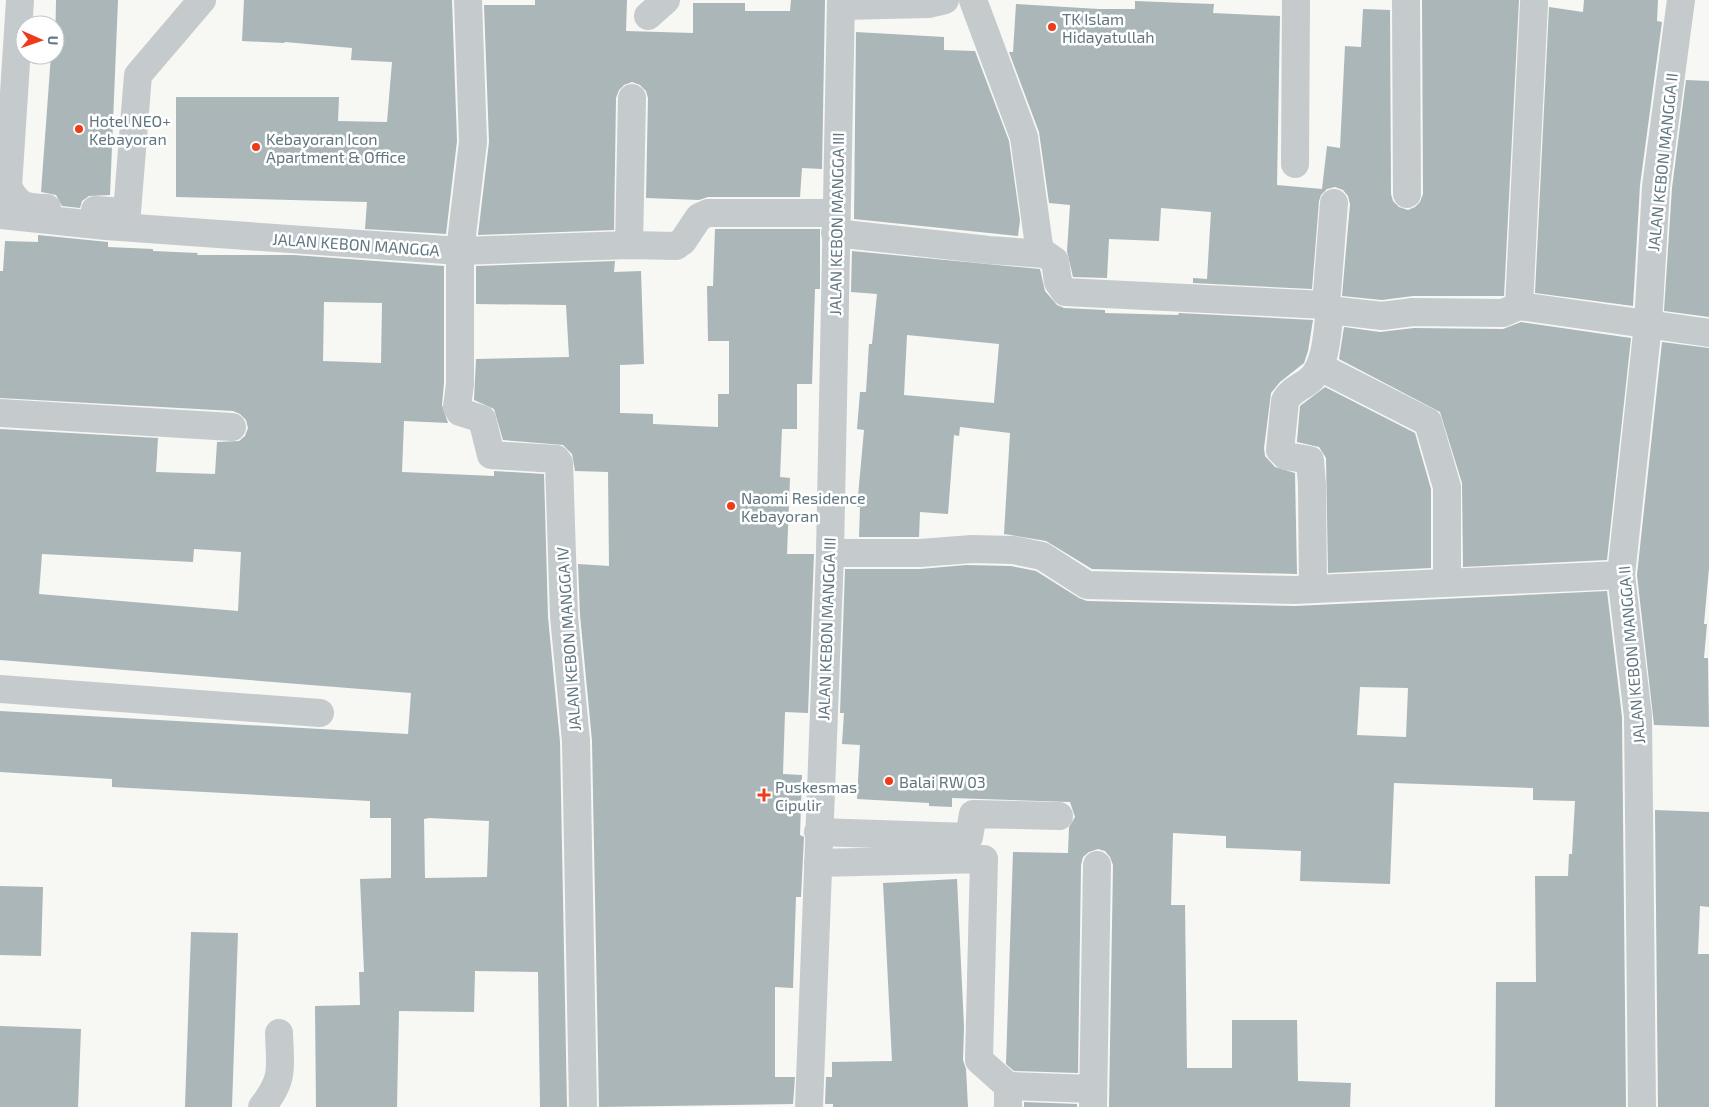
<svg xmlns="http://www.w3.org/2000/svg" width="1709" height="1107" font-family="'Exo 2',sans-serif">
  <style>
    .building { fill: #abb6b9; fill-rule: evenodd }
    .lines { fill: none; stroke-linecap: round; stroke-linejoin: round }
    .minor { stroke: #c5cacc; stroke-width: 28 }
    .poi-dot { fill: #ef3b1c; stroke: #fff; stroke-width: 2 }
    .labels { text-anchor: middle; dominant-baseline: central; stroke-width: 5; stroke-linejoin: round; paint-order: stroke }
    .poi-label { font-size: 16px; fill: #607681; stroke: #fff; text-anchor: start }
    .street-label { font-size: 16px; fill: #607681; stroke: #fff }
  </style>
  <rect width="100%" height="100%" fill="#f7f7f4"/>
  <g class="building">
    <polygon points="56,0 118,0 110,195 89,196 82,201 80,208 62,206 56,195 41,192 51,55 55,55"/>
    <polygon points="244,0 452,0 457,141 446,234 365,229 367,202 176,197 176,97 339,97 338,121 387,122 392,62 351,60 352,48 285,42 284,43 242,41"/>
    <polygon points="535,0 627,0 626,31 693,33 693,3 745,3 745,11 790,11 791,0 825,0 822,169 802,168 800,197 708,197 699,200 646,198 648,98 646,91 640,85 632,82 624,85 619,90 616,98 614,230 478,235 489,142 484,5 535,5"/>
    <polygon points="1422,0 1519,0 1504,296 1413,296 1382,300 1342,296 1350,204 1348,196 1343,190 1335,187 1327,189 1321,195 1319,201 1312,289 1193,283 1193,278 1207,279 1211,212 1161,208 1159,241 1109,239 1107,278 1073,277 1067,251 1070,205 1049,203 1039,132 1009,52 1013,52 1016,4 1099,9 1135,9 1135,1 1185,3 1214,4 1213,13 1280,16 1277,185 1322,189 1327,146 1340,148 1345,46 1361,47 1363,9 1390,10 1391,194 1393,201 1399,207 1408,210 1415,207 1420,202 1423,194"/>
    <polygon points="1584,0 1658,0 1657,21 1662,22 1640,185 1633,306 1535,293 1549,7 1583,12"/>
    <polygon points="856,32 944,37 944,50 975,51 1009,141 1020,220 1018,236 854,219"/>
    <polygon points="1686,80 1709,81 1709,317 1664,311 1672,188"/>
    <polygon points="715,229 820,229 820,289 815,289 812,384 797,384 797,429 782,429 780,477 790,478 787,554 814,554 808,713 785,712 783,774 802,775 800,835 804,837 801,897 796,897 793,988 775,987 775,1077 795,1077 793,1104 599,1107 592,741 580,615 578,564 609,566 608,472 575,471 572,454 563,445 503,440 494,409 474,400 476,359 569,357 566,305 476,304 476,266 615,261 614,272 641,271 644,364 620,365 620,413 653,414 653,424 718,427 718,394 729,394 729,341 708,341 707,286 713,286"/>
    <path d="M 38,235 L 108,242 L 108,247 L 153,249 L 153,251 L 198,253 L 197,255 L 294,255 L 444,266 L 444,383 L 442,405 L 448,423 L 404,421 L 402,472 L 494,476 L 494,471 L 544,474 L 548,617 L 560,742 L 567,1107 L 540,1107 L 538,972 L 475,971 L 474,1012 L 399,1011 L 397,1107 L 316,1107 L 315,1006 L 360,1005 L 359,972 L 364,972 L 360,879 L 391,878 L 391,818 L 370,818 L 370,801 L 112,787 L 112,779 L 0,772 L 0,711 L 408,734 L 411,693 L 0,660 L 0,429 L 158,438 L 156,472 L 215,474 L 217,442 L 239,441 L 245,436 L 248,428 L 246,420 L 240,414 L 233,411 L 0,398 L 0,271 L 3,271 L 5,241 L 38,242 ZM 324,302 L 382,303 L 381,363 L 323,361 ZM 194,549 L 241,552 L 238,611 L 39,594 L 42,554 L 193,562 ZM 429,818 L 489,821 L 487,877 L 425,878 L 424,819 Z"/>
    <path d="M 852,251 L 1040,269 L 1045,291 L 1057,305 L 1064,308 L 1105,310 L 1105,313 L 1178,315 L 1179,313 L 1313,320 L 1308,351 L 1304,363 L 1280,382 L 1271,393 L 1264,448 L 1265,456 L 1275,467 L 1295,473 L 1297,574 L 1092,569 L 1046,541 L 1004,534 L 1010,433 L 960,427 L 959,436 L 954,435 L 948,514 L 920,512 L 919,537 L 859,537 L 860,507 L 857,507 L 864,430 L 857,429 L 860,392 L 866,392 L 869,344 L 872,344 L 877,294 L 851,292 ZM 907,335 L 999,344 L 994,403 L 904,395 Z"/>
    <polygon points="1521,322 1631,338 1607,560 1463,567 1462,483 1440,412 1339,359 1344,327 1380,332 1414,328 1503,329"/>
    <polygon points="1662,342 1709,348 1709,568 1704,624 1707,624 1704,658 1708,658 1709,727 1654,725 1637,575"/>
    <polygon points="1325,387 1415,433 1431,489 1431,568 1328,573 1326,458 1319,447 1297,442 1300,406"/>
    <path d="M 966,565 L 1011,566 L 1036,571 L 1079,598 L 1087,601 L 1295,606 L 1607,591 L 1622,717 L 1626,1107 L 1495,1107 L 1496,982 L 1536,982 L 1535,876 L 1568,876 L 1569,854 L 1572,854 L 1575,801 L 1533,800 L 1533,788 L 1394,783 L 1390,884 L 1300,881 L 1301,851 L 1226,848 L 1226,836 L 1173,833 L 1171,905 L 1185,905 L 1187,1068 L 1232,1068 L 1232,1020 L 1297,1020 L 1298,1081 L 1351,1083 L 1350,1107 L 1109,1107 L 1113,865 L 1110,857 L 1105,851 L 1098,849 L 1089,852 L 1083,857 L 1081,865 L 1078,1073 L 1014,1071 L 1006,1064 L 1013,852 L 1068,853 L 1069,827 L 1075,817 L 1070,802 L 952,798 L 952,807 L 929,806 L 929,803 L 857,799 L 860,745 L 842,744 L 844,713 L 840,713 L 845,569 L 920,569 ZM 1360,687 L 1408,688 L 1406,737 L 1357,735 Z"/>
    <polygon points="1655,810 1709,812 1709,907 1700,906 1698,954 1709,954 1709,1107 1658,1107"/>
    <polygon points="957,879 964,1027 963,1060 966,1069 968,1107 833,1107 833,1104 825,1104 826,1077 832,1077 832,1062 892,1061 883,883"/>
    <polygon points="0,886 43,887 41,956 0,955"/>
    <polygon points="191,932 238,933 232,1107 185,1107"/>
    <polygon points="0,1026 81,1029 78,1107 0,1107"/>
    <polygon points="1024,1102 1077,1104 1077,1107 1024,1107"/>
  </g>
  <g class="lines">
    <g class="minor">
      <path d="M 20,0 L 8,187 C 19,207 25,207 47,208"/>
      <polyline points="468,0 473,142 460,251 460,384 457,407 460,412 482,419 491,455 556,459 559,463 564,616 576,741 583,1107"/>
      <polyline points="973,0 1024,137 1040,253"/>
      <polyline points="1406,0 1407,194"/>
      <polyline points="842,6 928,4 945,0"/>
      <polyline points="648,16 666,0"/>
      <polyline points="1295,164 1296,0"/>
      <polyline points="95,210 127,212 138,75 202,0"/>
      <polyline points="0,215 106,226 460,251 629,245 676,246 683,241 699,217 708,213 836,213"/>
      <polyline points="835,233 989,250 1045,254 1055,261 1058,282 1065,292 1326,305 1330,310 1382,316 1413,312 1503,313 1519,306"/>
      <polyline points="629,245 632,98"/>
      <polyline points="1326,305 1334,203"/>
      <polyline points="1519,306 1534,3"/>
      <polyline points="1519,306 1709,333"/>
      <polyline points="1320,367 1428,422 1447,487 1447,582"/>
      <polyline points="0,413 232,427"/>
      <polyline points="830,553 920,553 972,549 1013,550 1042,556 1087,585 1294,590 1621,575"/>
      <path d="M 1313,589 L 1312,485 L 1310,460 L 1286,456 L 1280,450 L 1285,401 C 1290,390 1303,387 1312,378 C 1327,362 1327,331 1330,310"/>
      <polyline points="0,689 320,713"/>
      <polyline points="818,832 969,837 973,814 1059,816"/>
      <polyline points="818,863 984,859 979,1060 1008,1086 1008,1107"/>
      <polyline points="1008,1086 1093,1089"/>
      <path d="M 262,1107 C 285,1078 280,1068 279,1033"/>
      <polyline points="809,1107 830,553 841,0"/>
      <polyline points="1093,1107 1097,865"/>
      <polyline points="1642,1107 1638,716 1621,575 1648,324 1656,187 1681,0"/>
    </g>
  </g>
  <g class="poi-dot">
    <circle cx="1052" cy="27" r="5"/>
    <circle cx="79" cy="129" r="5"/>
    <circle cx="256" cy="147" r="5"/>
    <circle cx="731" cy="506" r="5"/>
    <circle cx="889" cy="781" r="5"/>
    <path d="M761.5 787.5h5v5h5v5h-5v5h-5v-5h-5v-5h5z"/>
  </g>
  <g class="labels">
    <g class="poi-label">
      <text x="1062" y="18">TK Islam<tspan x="1062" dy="18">Hidayatullah</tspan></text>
      <text x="89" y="120">Hotel NEO+<tspan x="89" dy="18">Kebayoran</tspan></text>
      <text x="266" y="138">Kebayoran Icon<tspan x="266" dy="18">Apartment &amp; Office</tspan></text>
      <text x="741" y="497">Naomi Residence<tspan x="741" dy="18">Kebayoran</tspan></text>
      <text x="899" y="781">Balai RW 03</text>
      <text x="775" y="786">Puskesmas<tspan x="775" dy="18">Cipulir</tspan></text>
    </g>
    <g class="street-label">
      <text transform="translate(1662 162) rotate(-84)">JALAN KEBON MANGGA II</text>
      <text transform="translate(836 224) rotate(-89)">JALAN KEBON MANGGA III</text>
      <text transform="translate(356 244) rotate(4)">JALAN KEBON MANGGA</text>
      <text transform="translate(826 629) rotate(-88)">JALAN KEBON MANGGA III</text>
      <text transform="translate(568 639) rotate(-94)">JALAN KEBON MANGGA IV</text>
      <text transform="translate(1631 655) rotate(-95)">JALAN KEBON MANGGA II</text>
    </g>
  </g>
  <g transform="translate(40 40) rotate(92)"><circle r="24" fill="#ffffff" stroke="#bfc8cd"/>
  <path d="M0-4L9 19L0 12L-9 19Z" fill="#ef3b1c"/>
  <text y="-8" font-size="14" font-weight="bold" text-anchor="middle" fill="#607681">U</text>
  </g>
</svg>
